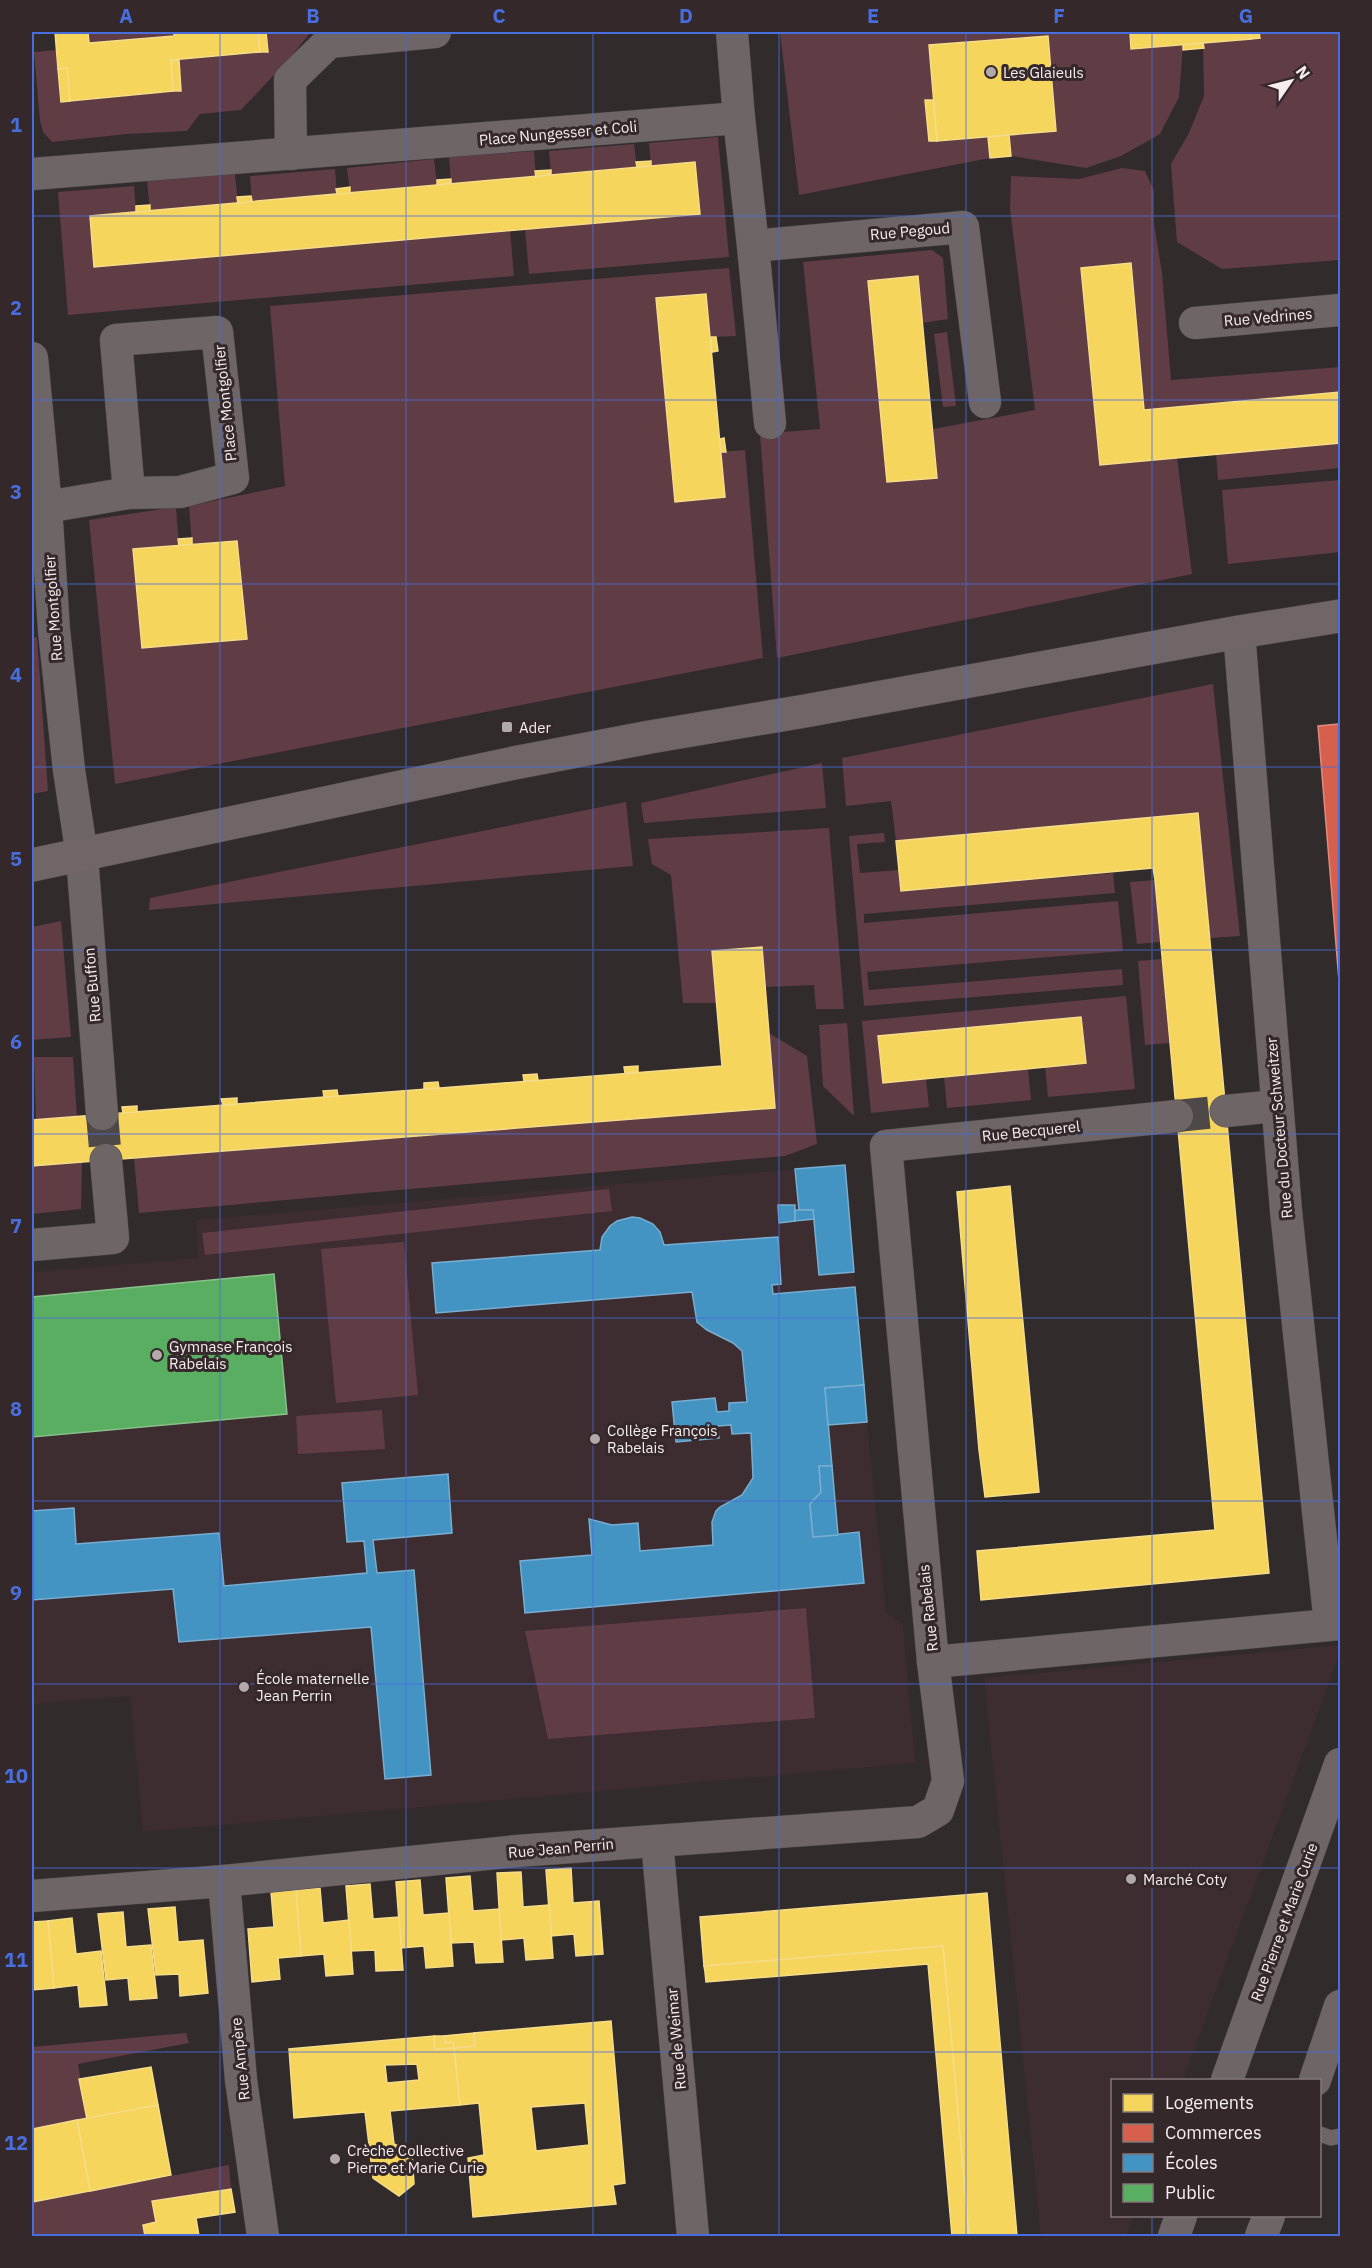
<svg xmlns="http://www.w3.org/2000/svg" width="1372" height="2268" font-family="'IBM Plex Sans',sans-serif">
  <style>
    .built { fill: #3d2c30 }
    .green { fill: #603c45 }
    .homes { fill: #f6d55c; stroke: #f6dc88; stroke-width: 1.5; fill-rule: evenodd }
    .shops { fill: #d6604d; stroke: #e08a7e; stroke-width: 1.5 }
    .schools { fill: #4393c3; stroke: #79aed0; stroke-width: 1.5 }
    .public { fill: #5aae61; stroke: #89c18c; stroke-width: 1.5 }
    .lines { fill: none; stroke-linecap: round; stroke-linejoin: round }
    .street-tunnel { stroke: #4f4849; stroke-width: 32; stroke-dasharray: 32 16; stroke-linecap: butt }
    .lane-casing { stroke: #4c4748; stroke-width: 16 }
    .street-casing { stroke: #4c4748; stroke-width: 33 }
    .primary-casing { stroke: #4c4748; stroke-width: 34 }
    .lane { stroke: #6e6567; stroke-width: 15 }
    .street { stroke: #6e6567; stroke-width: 32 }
    .primary { stroke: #706668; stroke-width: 33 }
    .grid { fill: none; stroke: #486edd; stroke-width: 1.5; stroke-opacity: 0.55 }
    .poi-dot { fill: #b1a9ab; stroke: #34282b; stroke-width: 2 }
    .labels { text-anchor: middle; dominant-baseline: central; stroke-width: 6; stroke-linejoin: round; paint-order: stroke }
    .poi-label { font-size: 15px; fill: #f6edef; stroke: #34282b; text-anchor: start }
    .street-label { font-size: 15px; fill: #f6edef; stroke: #34282b }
    .neatline { fill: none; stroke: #486edd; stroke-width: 2 }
    .grid-label { font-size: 20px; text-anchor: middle; font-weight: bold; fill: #486edd }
  </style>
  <rect width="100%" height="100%" fill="#312b2c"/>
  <g class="built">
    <polygon points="845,1165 867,1422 886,1612 903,1624 915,1763 143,1832 130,1696 32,1704 32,1272 198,1258 196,1220"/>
    <polygon points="1340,1645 1340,1653 1183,2080 1112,2080 1112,2216 1133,2216 1126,2236 1041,2236 984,1678"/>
  </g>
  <g class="green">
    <polygon points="88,32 174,32 174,36 89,43"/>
    <polygon points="266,32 311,32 289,59 241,110 200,114 187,131 127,134 52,142 43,132 40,120 34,52 57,50 62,102 181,91 179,60 267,52"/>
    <polygon points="780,32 1130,32 1131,48 1183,45 1179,97 1160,134 1121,156 1086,168 1011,156 1009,135 1056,131 1048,36 929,45 933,100 925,101 929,141 988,137 990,158 799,195"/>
    <polygon points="1259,32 1340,32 1340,260 1222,269 1177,242 1171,164 1189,133 1204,96 1203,43 1260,38"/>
    <polygon points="718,137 729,257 529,274 525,229 700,213 695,163 651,166 649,143"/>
    <polygon points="634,144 637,167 551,174 549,151"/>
    <polygon points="534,151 536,177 451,183 449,157"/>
    <polygon points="434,159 437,185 350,193 347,168"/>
    <polygon points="1122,168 1145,171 1154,191 1154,224 1162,273 1171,380 1340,367 1340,392 1144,410 1131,264 1081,268 1100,465 1177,458 1192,574 777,658 760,434 820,429 803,262 932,250 943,258 948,319 922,323 918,276 868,281 888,482 937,478 933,429 1035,410 1010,209 1011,176 1079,179"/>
    <polygon points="335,169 337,194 252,201 250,176"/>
    <polygon points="235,174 238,204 150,211 147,181"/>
    <polygon points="134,186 136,212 90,216 94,266 510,230 514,276 68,315 58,192"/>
    <polygon points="729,268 736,336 711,337 706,294 656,299 675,501 725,497 721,452 745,450 763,658 115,784 89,520 176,507 179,546 133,550 142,648 247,639 237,541 192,545 189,506 285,486 270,306"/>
    <polygon points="947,332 956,406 943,407 934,334"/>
    <polygon points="1340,443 1340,468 1218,480 1216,454"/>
    <polygon points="1340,480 1340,552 1228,564 1222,490"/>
    <polygon points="37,637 48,791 32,794 32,638"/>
    <polygon points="1213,684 1240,936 1210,938 1198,813 896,841 891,801 846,806 842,758"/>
    <polygon points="822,763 826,808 644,823 641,803"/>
    <polygon points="626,802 633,866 149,910 150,898"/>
    <polygon points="829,828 844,1009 816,1009 814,985 765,987 761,947 712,951 717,1003 683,1003 671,875 652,864 648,839"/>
    <polygon points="884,833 885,842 857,844 860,873 899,870 901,891 1113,873 1115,893 864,914 864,923 1118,901 1123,951 867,972 869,990 1122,969 1123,985 864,1006 849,836"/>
    <polygon points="1155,880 1160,942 1137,944 1130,882"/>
    <polygon points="61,921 71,1037 32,1040 32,927"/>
    <polygon points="1162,959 1169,1043 1145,1045 1138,961"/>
    <polygon points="1126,996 1135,1089 1048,1097 1045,1067 1086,1063 1081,1017 878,1036 883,1083 926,1079 929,1107 871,1113 862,1021"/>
    <polygon points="847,1023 854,1116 823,1086 819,1025"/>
    <polygon points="769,1033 807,1056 817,1144 785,1156 139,1213 134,1158 774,1108"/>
    <polygon points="34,1057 73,1057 77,1117 36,1120"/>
    <polygon points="1028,1069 1031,1100 947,1108 944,1077"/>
    <polygon points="82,1162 81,1209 32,1214 32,1166"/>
    <polygon points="609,1189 612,1211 205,1255 202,1233"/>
    <polygon points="404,1242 418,1395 336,1403 321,1249"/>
    <polygon points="382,1410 385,1449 298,1454 296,1416"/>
    <polygon points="806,1608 815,1718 548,1739 525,1631"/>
    <polygon points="186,2033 189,2043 78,2064 87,2119 32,2129 32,2047"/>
    <polygon points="229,2165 231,2189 153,2201 156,2222 143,2225 145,2236 32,2236 32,2202"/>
  </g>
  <g class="homes">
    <polygon points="55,32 88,32 89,43 174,36 174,32 258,32 260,52 171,60 173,91 70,101 67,68 58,69"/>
    <polygon points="258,32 266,32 268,52 260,52"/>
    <polygon points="1130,32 1250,32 1251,39 1131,49"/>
    <polygon points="1250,32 1259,32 1260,38 1251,39"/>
    <polygon points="1048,36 1056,131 937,141 929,45"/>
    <polygon points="1203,43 1204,48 1183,50 1183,45"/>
    <polygon points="171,60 179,60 181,91 173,91"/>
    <polygon points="67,68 70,101 61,102 58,69"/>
    <polygon points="925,100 933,100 937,141 929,141"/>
    <polygon points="1009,135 1011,156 990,158 988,137"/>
    <polygon points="651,161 651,166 637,167 636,162"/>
    <polygon points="695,162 700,214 94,267 90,216"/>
    <polygon points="551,170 551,174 536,177 535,171"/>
    <polygon points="451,179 451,183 437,185 437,180"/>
    <polygon points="350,187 350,193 337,194 336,189"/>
    <polygon points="251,196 252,201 238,204 237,197"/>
    <polygon points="150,205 150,211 136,212 136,206"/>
    <polygon points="1131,263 1144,410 1340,392 1340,443 1100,465 1081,268"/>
    <polygon points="918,276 937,478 887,482 868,281"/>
    <polygon points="706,294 725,497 675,502 656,298"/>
    <polygon points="711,337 716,337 718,351 712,352"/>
    <polygon points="724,438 726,452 721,452 720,439"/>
    <polygon points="192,538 192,545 179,546 178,539"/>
    <polygon points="237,541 247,639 142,648 133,549"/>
    <polygon points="1198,813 1269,1573 981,1600 977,1551 1215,1530 1155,880 1153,868 901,891 896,841"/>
    <polygon points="762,947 775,1108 32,1166 32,1120 722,1066 712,951"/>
    <polygon points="1081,1017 1086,1063 883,1083 878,1036"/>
    <polygon points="638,1066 638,1072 625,1073 624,1067"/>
    <polygon points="537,1074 538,1080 524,1081 523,1075"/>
    <polygon points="438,1082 439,1088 424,1089 424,1083"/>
    <polygon points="337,1090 338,1096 324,1097 323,1091"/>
    <polygon points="237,1098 237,1104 223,1105 221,1099"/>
    <polygon points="137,1106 137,1112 123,1113 122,1107"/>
    <polygon points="1010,1186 1039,1492 985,1497 979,1450 957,1192"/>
    <polygon points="571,1868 573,1903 599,1901 603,1954 576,1956 574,1934 551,1936 546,1870"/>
    <polygon points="521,1872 523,1907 549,1905 553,1958 526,1960 524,1938 501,1940 497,1873"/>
    <polygon points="470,1876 473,1911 499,1909 503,1962 476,1963 474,1942 451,1943 446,1878"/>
    <polygon points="420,1880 423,1915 449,1913 453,1966 426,1968 424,1946 401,1948 396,1882"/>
    <polygon points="370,1884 373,1919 399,1917 403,1970 376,1971 375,1950 351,1951 346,1886"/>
    <polygon points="320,1888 323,1923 349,1920 353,1974 326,1976 324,1954 301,1956 296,1890"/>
    <polygon points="296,1890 301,1956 278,1958 280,1979 252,1982 248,1929 274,1927 271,1892"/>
    <polygon points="987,1893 1017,2236 969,2236 943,1946 704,1966 700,1917"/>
    <polygon points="175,1907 178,1942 203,1940 208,1993 180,1996 179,1974 156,1975 148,1909"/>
    <polygon points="123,1912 126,1947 151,1945 157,1998 130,2000 128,1978 106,1980 98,1914"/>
    <polygon points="72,1918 76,1954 101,1951 107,2005 80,2007 78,1985 54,1988 48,1921"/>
    <polygon points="48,1921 54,1988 32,1990 32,1922"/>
    <polygon points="943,1946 969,2236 952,2236 928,1964 706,1982 705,1972 704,1966"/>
    <path d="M 611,2021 L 625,2183 L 613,2185 L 616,2204 L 473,2217 L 468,2158 L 484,2155 L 479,2103 L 460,2105 L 454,2048 L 475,2046 L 474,2033 ZM 585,2103 L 589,2145 L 536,2151 L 531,2107 Z"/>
    <polygon points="474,2033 475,2046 454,2048 453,2042 445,2043 444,2036"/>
    <path d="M 434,2036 L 435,2049 L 454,2048 L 460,2105 L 390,2111 L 394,2144 L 412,2152 L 414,2184 L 399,2196 L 373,2178 L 365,2112 L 294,2118 L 289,2049 ZM 417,2064 L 419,2080 L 387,2083 L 385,2065 Z"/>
    <polygon points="434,2036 444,2036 445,2043 453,2042 454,2048 435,2049"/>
    <polygon points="151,2067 158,2105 87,2119 79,2079"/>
    <polygon points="158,2105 171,2175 90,2191 77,2120"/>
    <polygon points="77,2120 90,2191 32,2202 32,2129"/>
    <polygon points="231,2189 235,2212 196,2218 199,2236 145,2236 143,2225 156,2222 152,2201"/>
  </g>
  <polygon class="shops" points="1339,724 1340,724 1340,993 1318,726"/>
  <g class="schools">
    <polygon points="845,1165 854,1272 819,1275 813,1210 799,1210 795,1169"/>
    <polygon points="778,1205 795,1205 795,1221 779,1223"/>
    <polygon points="795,1210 813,1210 814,1219 795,1221"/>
    <polygon points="632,1217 640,1218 653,1224 660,1232 664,1245 778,1237 781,1284 772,1285 773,1294 855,1287 864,1385 825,1388 832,1466 819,1466 821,1492 810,1504 813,1537 859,1532 864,1583 525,1613 520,1561 592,1555 589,1519 612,1525 638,1523 640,1551 713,1545 712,1522 716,1511 720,1507 742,1495 753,1478 751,1433 732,1434 731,1425 718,1426 719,1438 676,1442 672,1402 715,1398 717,1412 729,1411 729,1403 747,1402 742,1351 733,1343 707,1330 697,1322 692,1292 436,1313 432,1263 600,1250 602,1237 610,1226 617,1221"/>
    <polygon points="864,1385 867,1422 828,1425 825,1388"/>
    <polygon points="819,1466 832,1466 838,1535 813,1537 810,1504 821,1492"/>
    <polygon points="448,1474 452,1533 373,1540 377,1573 414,1570 431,1775 385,1779 371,1627 179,1642 173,1589 32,1600 32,1511 74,1508 76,1544 219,1533 224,1586 367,1573 364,1541 347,1542 342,1483"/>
  </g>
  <polygon class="public" points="274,1274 287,1414 32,1437 32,1297"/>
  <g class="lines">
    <g class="street-tunnel">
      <polyline points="102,1114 106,1160"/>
      <polyline points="1177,1116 1226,1111"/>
    </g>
    <defs>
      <polyline id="lane" points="1320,2134 1331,2138 1340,2136"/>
      <g id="street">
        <polyline points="732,32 739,118 753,246 963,227 985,402"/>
        <polyline points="291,154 290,80 329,42 435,32"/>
        <polyline points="32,174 739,118"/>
        <polyline points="753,246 770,423"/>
        <polyline points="1195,323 1340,310"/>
        <polyline points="32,358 46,507 54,630 69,770 82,856 102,1114"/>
        <polyline points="46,507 129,493 180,492 233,478 217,332 116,340 129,493"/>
        <polyline points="1239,632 1286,1211 1330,1624"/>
        <polyline points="1226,1111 1276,1106"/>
        <polyline points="1177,1116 886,1146 933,1662 1340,1624"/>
        <polyline points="32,1245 113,1238 106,1160"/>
        <polyline points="657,1841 693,2236"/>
        <polyline points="224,1881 241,2080 263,2236"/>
        <polyline points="32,1896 224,1881 517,1851 918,1822 938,1810 948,1781 933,1662"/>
        <polyline points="1227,2080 1340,1764"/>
        <polyline points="1315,2080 1340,2006"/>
        <polyline points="1174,2236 1181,2216"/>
        <polyline points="1261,2236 1269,2216"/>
      </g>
      <polyline id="primary" points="32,865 514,763 650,737 805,711 1239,632 1340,616"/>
    </defs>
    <use href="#lane" class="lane-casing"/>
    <use href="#street" class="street-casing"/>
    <use href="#primary" class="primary-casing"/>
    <use href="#lane" class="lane"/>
    <use href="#street" class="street"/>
    <use href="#primary" class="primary"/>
  </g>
  <path class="grid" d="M 220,32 L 220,2236M 406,32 L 406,2236M 593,32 L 593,2236M 779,32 L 779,2236M 966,32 L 966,2236M 1152,32 L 1152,2080M 32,216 L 1340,216M 32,400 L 1340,400M 32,584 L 1340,584M 32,767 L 1340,767M 32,950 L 1340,950M 32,1134 L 1340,1134M 32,1318 L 1340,1318M 32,1501 L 1340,1501M 32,1684 L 1340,1684M 32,1868 L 1340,1868M 32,2052 L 1340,2052M 1152,2216 L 1152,2236"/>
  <g class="poi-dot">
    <circle cx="991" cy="72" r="6"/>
    <rect x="501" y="721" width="12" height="12" rx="3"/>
    <circle cx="157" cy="1355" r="6"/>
    <circle cx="595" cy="1439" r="6"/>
    <circle cx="244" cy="1687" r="6"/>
    <circle cx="1131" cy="1879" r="6"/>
    <circle cx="335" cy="2159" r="6"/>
  </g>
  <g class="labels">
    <g class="poi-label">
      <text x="1003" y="72">Les Glaieuls</text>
      <text x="519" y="727">Ader</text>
      <text x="169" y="1346">Gymnase François<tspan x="169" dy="17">Rabelais</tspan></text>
      <text x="607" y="1430">Collège François<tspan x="607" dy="17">Rabelais</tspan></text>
      <text x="256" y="1678">École maternelle<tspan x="256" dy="17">Jean Perrin</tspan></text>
      <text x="1143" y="1879">Marché Coty</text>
      <text x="347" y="2150">Crèche Collective<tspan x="347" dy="17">Pierre et Marie Curie</tspan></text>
    </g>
    <g class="street-label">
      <text transform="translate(558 133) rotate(-5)">Place Nungesser et Coli</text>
      <text transform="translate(910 231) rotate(-5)">Rue Pegoud</text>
      <text transform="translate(1268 317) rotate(-5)">Rue Vedrines</text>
      <text transform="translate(225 403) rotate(-96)">Place Montgolfier</text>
      <text transform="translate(53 608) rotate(-94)">Rue Montgolfier</text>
      <text transform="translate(92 985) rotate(-95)">Rue Buffon</text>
      <text transform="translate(1279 1128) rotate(-95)">Rue du Docteur Schweitzer</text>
      <text transform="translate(1031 1131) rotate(-6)">Rue Becquerel</text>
      <text transform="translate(928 1608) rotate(-96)">Rue Rabelais</text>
      <text transform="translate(561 1848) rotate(-5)">Rue Jean Perrin</text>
      <text transform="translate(1284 1922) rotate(-70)">Rue Pierre et Marie Curie</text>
      <text transform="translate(676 2039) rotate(-95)">Rue de Weimar</text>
      <text transform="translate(240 2059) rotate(-96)">Rue Ampère</text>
    </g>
  </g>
  <rect width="1372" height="2268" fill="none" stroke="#34282b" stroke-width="66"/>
  <rect x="1111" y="2079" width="210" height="138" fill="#34282b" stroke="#827779" stroke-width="1.5"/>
  <rect x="1123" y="2094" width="30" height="18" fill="#f6d55c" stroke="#827779" stroke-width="1.5"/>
  <text x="1165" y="2109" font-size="18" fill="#f6edef">Logements</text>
  <rect x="1123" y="2124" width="30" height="18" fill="#d6604d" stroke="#827779" stroke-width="1.5"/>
  <text x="1165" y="2139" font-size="18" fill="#f6edef">Commerces</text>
  <rect x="1123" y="2154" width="30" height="18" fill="#4393c3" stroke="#827779" stroke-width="1.5"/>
  <text x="1165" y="2169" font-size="18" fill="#f6edef">Écoles</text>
  <rect x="1123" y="2184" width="30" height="18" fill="#5aae61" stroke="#827779" stroke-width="1.5"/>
  <text x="1165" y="2199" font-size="18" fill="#f6edef">Public</text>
  <g transform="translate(1291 81) rotate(55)" stroke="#34282b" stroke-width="4.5" paint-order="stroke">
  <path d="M0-4.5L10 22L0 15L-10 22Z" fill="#f6edef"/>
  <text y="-9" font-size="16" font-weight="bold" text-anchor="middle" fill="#f6edef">N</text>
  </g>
  <rect x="33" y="33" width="1306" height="2202" class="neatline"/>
  <g class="grid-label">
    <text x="126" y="23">A</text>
    <text x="313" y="23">B</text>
    <text x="499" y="23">C</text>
    <text x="686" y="23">D</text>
    <text x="873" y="23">E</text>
    <text x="1059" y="23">F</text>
    <text x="1246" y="23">G</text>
    <text x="16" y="132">1</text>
    <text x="16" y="315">2</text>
    <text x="16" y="499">3</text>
    <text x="16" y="682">4</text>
    <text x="16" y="866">5</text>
    <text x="16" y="1049">6</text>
    <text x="16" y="1233">7</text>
    <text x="16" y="1416">8</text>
    <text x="16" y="1600">9</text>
    <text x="16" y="1783">10</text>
    <text x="16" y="1967">11</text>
    <text x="16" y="2150">12</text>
  </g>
</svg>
